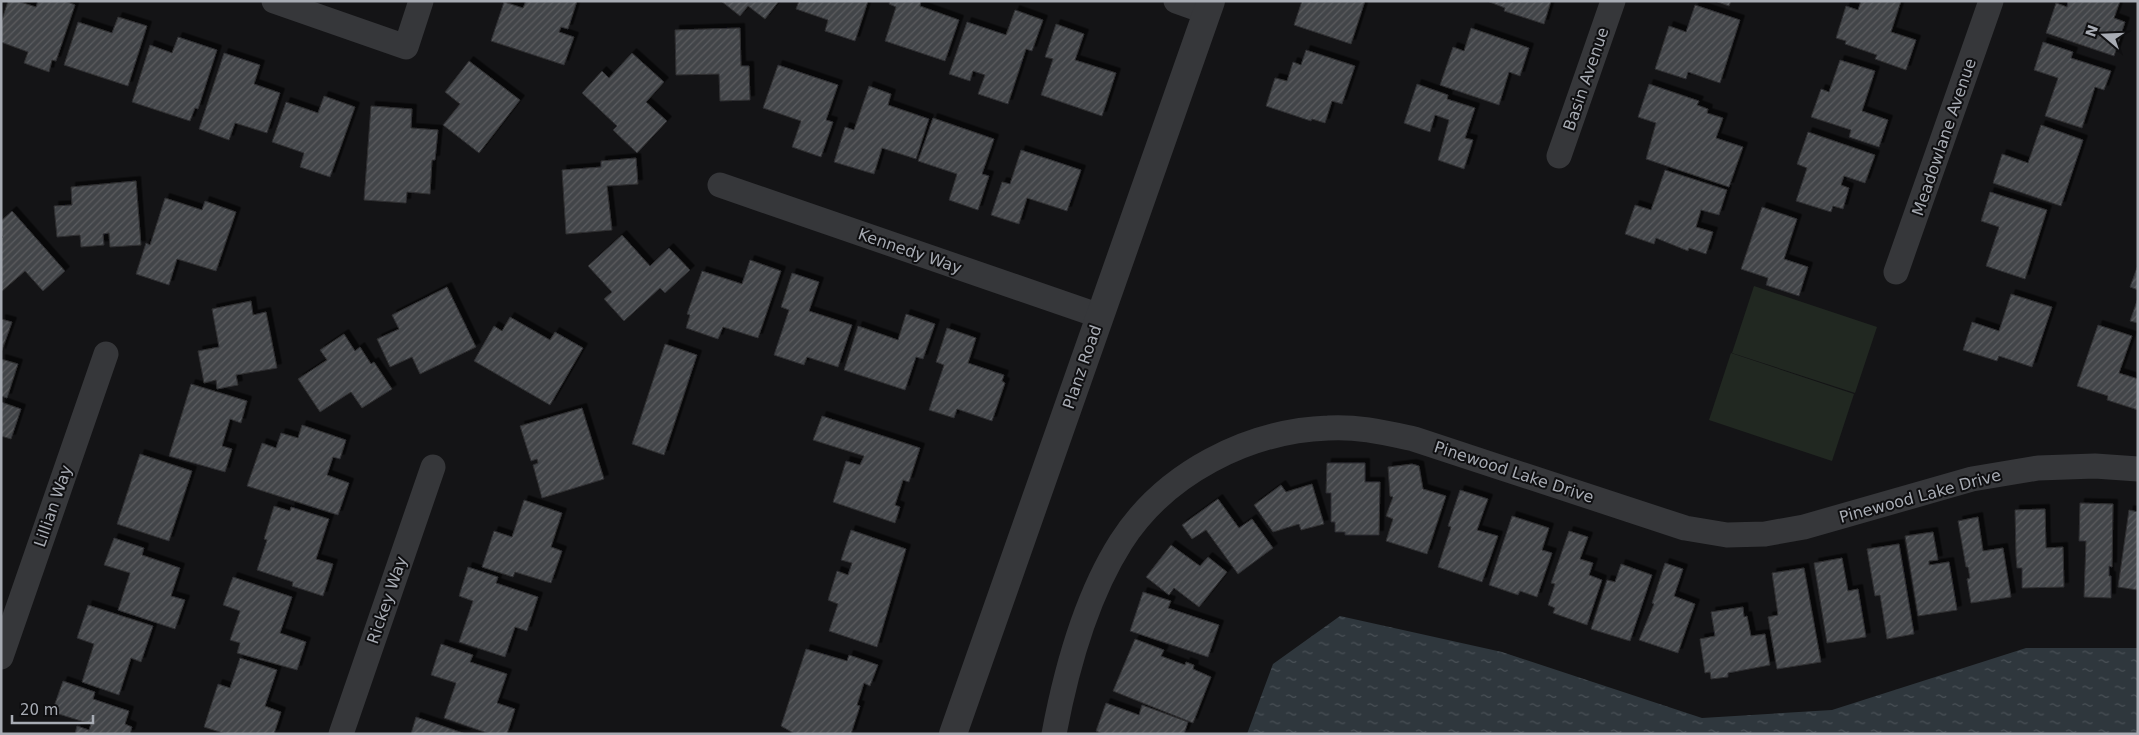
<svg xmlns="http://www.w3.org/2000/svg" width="2139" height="735" font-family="'DejaVu Sans',sans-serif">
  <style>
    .park { fill: #212821 }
    .water { fill: url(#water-ripples) }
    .building { fill: url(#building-hatch); stroke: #2f2f31; filter: url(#shadow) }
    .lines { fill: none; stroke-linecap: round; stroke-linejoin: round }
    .minor { stroke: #36373a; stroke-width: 25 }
    .tertiary { stroke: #36373a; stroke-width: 28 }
    .labels { text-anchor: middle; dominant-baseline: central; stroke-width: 4; stroke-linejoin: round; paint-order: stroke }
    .street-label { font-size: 16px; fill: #a8acb4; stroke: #0f0f11 }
  </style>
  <defs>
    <pattern id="water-ripples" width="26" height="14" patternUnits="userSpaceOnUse" patternTransform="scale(1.25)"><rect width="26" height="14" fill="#2f373d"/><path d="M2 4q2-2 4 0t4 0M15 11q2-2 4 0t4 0" fill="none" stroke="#4a5157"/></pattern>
    <pattern id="building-hatch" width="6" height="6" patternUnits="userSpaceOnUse" patternTransform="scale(1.25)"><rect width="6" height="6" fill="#434548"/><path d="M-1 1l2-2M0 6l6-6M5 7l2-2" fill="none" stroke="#5b5d60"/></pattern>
    <filter id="shadow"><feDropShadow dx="4.5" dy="-4.5" stdDeviation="0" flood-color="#0009"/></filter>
  </defs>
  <rect width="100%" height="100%" fill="#141416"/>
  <g class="park">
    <polygon points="1754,286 1877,327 1855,393 1732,353"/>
    <polygon points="1731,353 1854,394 1832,461 1709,420"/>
  </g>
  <polygon class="water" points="1340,616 1502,652 1702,718 1832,710 2026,648 2138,648 2138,734 1247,734 1273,664"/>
  <g class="building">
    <polygon points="8,1 17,1 36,7 38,1 65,1 75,5 56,61 52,60 49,72 24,63 28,52 1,42 1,23"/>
    <polygon points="526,1 577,1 568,29 561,27 559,32 574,37 564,65 491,41 504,2 523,8"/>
    <polygon points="721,1 779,1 765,19 748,6 740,16"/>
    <polygon points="799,1 868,1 855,41 825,31 828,20 796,9"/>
    <polygon points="890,1 921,1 920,6 959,20 945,61 885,41 896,7 889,4"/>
    <polygon points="1302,1 1365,1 1351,44 1294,25"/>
    <polygon points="1487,1 1551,1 1544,24 1504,11 1505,8"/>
    <polygon points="1715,1 1731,1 1729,6"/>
    <polygon points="1861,1 1901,1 1891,32 1916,40 1906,70 1875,59 1877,55 1845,44 1846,41 1836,38 1846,6 1858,10"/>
    <polygon points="2068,1 2120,1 2114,18 2125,22 2114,56 2046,33 2056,3 2067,7"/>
    <polygon points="1695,5 1740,20 1720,83 1688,72 1686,79 1655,69 1669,26 1686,32"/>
    <polygon points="1015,10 1043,20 1032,51 1026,49 1008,104 978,94 985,75 973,71 970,81 949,74 967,22 1006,35"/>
    <polygon points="118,17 147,26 128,86 64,65 78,22 112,33"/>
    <polygon points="1056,24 1084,34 1075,60 1116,73 1102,116 1041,95 1053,59 1045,57"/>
    <polygon points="740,28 741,66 749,66 750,100 720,101 719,74 676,75 675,30"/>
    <polygon points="1471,28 1529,48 1520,76 1509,72 1499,105 1440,85 1453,47 1464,51"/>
    <polygon points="178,37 217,50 198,109 195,108 190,121 132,102 150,45 172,53"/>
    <polygon points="2043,42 2073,52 2071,58 2111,71 2104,90 2095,87 2082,128 2045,116 2058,78 2034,70"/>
    <polygon points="1306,50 1355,66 1342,104 1332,101 1325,123 1312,119 1311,121 1266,106 1275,78 1287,81 1293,62 1301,65"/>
    <polygon points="224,53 260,65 254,84 280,93 267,133 235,123 229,140 199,129"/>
    <polygon points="632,53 664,82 646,102 667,121 637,153 613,130 617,126 582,93 602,71 609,78"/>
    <polygon points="1840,60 1875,71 1862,111 1888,120 1879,147 1849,137 1851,130 1811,117 1821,89 1829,92"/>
    <polygon points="469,61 520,100 479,153 443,125 460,104 445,92"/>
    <polygon points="778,65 838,85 826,120 833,122 821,157 792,147 801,121 763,108"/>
    <polygon points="1417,84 1448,95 1447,99 1475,108 1465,138 1473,140 1464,169 1438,160 1449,120 1435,115 1430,132 1404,123"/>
    <polygon points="1649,84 1699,101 1697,105 1708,109 1707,113 1723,118 1716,138 1743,147 1729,187 1646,159 1656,123 1638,117"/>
    <polygon points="869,86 891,94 888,105 929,119 916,159 882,148 874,174 834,162 845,127 854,130"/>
    <polygon points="324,96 355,107 330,177 300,167 304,153 272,142 286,102 318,113"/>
    <polygon points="371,106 412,109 411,128 438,130 435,160 432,160 430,194 407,192 406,203 364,200"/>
    <polygon points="933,118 994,139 982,174 989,176 978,210 949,200 957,174 918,161"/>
    <polygon points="2041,125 2083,140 2061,206 1993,183 2002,154 2028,163"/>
    <polygon points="1808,132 1875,155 1865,183 1844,176 1841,185 1849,188 1843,209 1833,206 1831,212 1796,201 1807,168 1797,164"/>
    <polygon points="1021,150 1081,170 1067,211 1027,198 1019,224 991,215 1002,182 1010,184"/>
    <polygon points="636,158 638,184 607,186 612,230 566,234 562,170 601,167 601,161"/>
    <polygon points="1665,170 1727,190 1719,215 1701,210 1696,227 1713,232 1706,254 1689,248 1688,251 1656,238 1654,244 1625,234 1635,205 1651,210"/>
    <polygon points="136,181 141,245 110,247 109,233 103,234 104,245 81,247 80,235 57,237 54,206 72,205 71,187"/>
    <polygon points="1990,192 2047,210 2025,279 1986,266 1999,227 1981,221"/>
    <polygon points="165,198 202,210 205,201 236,212 216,271 177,259 169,285 136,274 146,243 150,245"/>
    <polygon points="1762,207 1797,219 1784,259 1808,267 1799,296 1766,285 1768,278 1741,269"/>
    <polygon points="12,211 65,271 43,291 25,271 1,292 1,239 3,237 1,235 1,221"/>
    <polygon points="622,235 650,266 669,248 690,270 665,293 660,288 624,321 604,299 612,292 588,266"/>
    <polygon points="750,260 781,271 758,338 723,327 718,339 686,328 690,315 687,314 702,271 742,284"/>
    <polygon points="2138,265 2138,290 2130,287"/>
    <polygon points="792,273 819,282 809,311 852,325 838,367 807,357 804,365 774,355 789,310 781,307"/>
    <polygon points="447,287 476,347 420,374 412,357 390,367 377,339 399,329 392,315"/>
    <polygon points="2011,294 2052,307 2032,367 1999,356 1997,361 1963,350 1972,322 1999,331"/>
    <polygon points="2138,298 2138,323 2130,321"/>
    <polygon points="251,301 253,315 266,312 277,368 236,375 238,385 217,389 216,380 204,383 198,351 219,347 212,309"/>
    <polygon points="906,314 935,324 923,359 916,357 905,390 844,370 858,326 898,340"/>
    <polygon points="510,317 550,340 555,332 583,348 550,405 474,361 494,326 502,331"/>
    <polygon points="1,319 12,322 1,353"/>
    <polygon points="2098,325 2132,336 2119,373 2138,379 2138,410 2107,400 2108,396 2077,386"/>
    <polygon points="947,328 976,338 968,363 1004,375 1002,381 1005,383 992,421 957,409 954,418 929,410 944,365 936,362"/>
    <polygon points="344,334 355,351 360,347 371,364 374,362 392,389 362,408 351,392 320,412 298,379 327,360 320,350"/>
    <polygon points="665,344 697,355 664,455 632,444"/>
    <polygon points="1,359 18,364 7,398 1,396"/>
    <polygon points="191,384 247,401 241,423 230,419 222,446 232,449 225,472 169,456"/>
    <polygon points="1,402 21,409 11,439 1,436"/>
    <polygon points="582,408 604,479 542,498 533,465 538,463 537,459 531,461 520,426"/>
    <polygon points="822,416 920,448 909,482 903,480 895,505 900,507 895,523 833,502 846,461 860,465 864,456 813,440"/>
    <polygon points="302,425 346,440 340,459 333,457 327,475 349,483 338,515 247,486 262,443 276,448 281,433 298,438"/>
    <polygon points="140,454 192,471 169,541 117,524"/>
    <polygon points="1327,463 1365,463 1365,482 1380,482 1379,535 1345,535 1345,532 1335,532 1335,522 1331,522 1331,493 1326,493"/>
    <polygon points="1412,464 1419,466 1423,489 1446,496 1427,554 1386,541 1393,519 1386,516 1393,497 1390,496 1388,467"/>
    <polygon points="1312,484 1324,524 1301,530 1299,524 1273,532 1254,505 1281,485 1286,492"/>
    <polygon points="1460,490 1488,499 1477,530 1498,536 1482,582 1438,567 1451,527 1448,526"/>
    <polygon points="1218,499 1239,528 1252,519 1273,548 1238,574 1206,530 1192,539 1182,525"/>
    <polygon points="524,500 562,513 551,547 562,551 551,583 515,572 513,577 482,567 494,531 512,537"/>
    <polygon points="2080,503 2113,504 2112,567 2109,566 2109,576 2111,576 2111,598 2084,597 2086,541 2079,541"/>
    <polygon points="274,506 290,511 291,507 329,519 316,559 333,564 323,596 292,586 293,582 257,570 267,540 264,539"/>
    <polygon points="2045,509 2046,548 2063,547 2064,587 2022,588 2022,568 2017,568 2016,556 2015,510"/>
    <polygon points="2129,510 2138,512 2138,590 2118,587"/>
    <polygon points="1512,516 1549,528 1542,550 1552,553 1537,597 1520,591 1518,595 1489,585"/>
    <polygon points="1978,517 1983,551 2003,548 2011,597 1971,603 1967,579 1970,578 1968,567 1966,567 1958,521"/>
    <polygon points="851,530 906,549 877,647 829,631 838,604 828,600 837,571 848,575 852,563 841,560"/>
    <polygon points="1569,531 1588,537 1580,559 1593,563 1589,575 1602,580 1587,625 1553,613 1555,608 1548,605 1555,584 1551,583"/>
    <polygon points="1933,532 1938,560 1929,561 1929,565 1949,562 1957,610 1918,616 1905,536"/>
    <polygon points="114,538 144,548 142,555 180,568 171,596 185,600 175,629 118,610 130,573 104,565"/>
    <polygon points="1899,544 1914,634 1887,639 1880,595 1875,596 1867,549"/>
    <polygon points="1171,545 1200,566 1208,557 1227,572 1199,607 1174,588 1169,595 1146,577"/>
    <polygon points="1842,558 1848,591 1858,589 1866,637 1827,643 1814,563"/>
    <polygon points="1665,563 1683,569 1674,596 1695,604 1678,653 1639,640 1654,604 1652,603"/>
    <polygon points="1621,564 1652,575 1630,641 1591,629 1607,580 1615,582"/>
    <polygon points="468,567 498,577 496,583 538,597 527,631 515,627 505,657 459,642 473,601 459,596"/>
    <polygon points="1804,568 1821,662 1777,669 1768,617 1778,615 1772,573"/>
    <polygon points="233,577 292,597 280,633 306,642 297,670 237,653 240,643 230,640 240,611 223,605"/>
    <polygon points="1143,592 1171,601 1168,608 1219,625 1208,657 1130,631"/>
    <polygon points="88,605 153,626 141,662 131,658 119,695 82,682 94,644 77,638"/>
    <polygon points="1743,607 1744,617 1747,616 1751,636 1765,634 1770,665 1728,673 1728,677 1711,679 1710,672 1705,673 1700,639 1715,636 1711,612"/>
    <polygon points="1135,639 1164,650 1161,656 1185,665 1186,662 1194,665 1193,669 1211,677 1193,723 1113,691"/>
    <polygon points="441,644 473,655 470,662 507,674 497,703 515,709 507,734 490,734 444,718 456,683 431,675"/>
    <polygon points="806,649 847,661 849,655 878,665 870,686 864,683 857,705 860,706 851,734 795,734 781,726"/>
    <polygon points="240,658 277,670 265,706 281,712 274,734 226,734 204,727 218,684 230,688"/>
    <polygon points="63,681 95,692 93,699 129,711 125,724 132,727 130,734 75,734 77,726 89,730 91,724 52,712"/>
    <polygon points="1106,703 1139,715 1142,705 1188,722 1184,734 1103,734 1096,731"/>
    <polygon points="416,717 466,734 411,734"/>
  </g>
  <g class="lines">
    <g class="minor">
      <polyline points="274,1 406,47 421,1"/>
      <polyline points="1176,1 1207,12"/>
      <polyline points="1559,156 1613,1"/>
      <polyline points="720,185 1100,316"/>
      <polyline points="1896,272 1991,1"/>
      <polyline points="1,657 106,354"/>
      <polyline points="341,734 433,467"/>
      <path d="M 1054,734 C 1066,670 1086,597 1121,542 C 1165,473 1248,431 1328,428 C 1357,426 1386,433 1414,439 L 1685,528 L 1727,535 L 1765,534 L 1804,527 L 1972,479 L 2038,468 L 2095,466 L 2138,469"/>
    </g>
    <polyline class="tertiary" points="953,734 1211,1"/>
  </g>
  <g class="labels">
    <g class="street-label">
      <text transform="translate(1586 79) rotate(-71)">Basin Avenue</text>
      <text transform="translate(1944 137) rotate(-71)">Meadowlane Avenue</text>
      <text transform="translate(910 251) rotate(19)">Kennedy Way</text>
      <text transform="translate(1082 367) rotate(-71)">Planz Road</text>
      <text transform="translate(1514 472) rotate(18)">Pinewood Lake Drive</text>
      <text transform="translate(1920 496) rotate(-15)">Pinewood Lake Drive</text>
      <text transform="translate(53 506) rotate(-71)">Lillian Way</text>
      <text transform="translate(387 600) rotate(-71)">Rickey Way</text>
    </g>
  </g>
  <rect width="2139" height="735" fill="none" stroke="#a8acb4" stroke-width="5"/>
  <g transform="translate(2104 35) rotate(289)" stroke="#0f0f11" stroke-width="4" paint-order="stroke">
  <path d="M0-4L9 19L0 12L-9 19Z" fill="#a8acb4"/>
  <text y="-8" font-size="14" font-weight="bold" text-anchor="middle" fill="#a8acb4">N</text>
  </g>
  <path d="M12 715v8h81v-8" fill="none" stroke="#a8acb4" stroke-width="2.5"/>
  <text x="20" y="715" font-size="15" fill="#a8acb4" stroke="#0f0f11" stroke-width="4" paint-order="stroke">20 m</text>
</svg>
